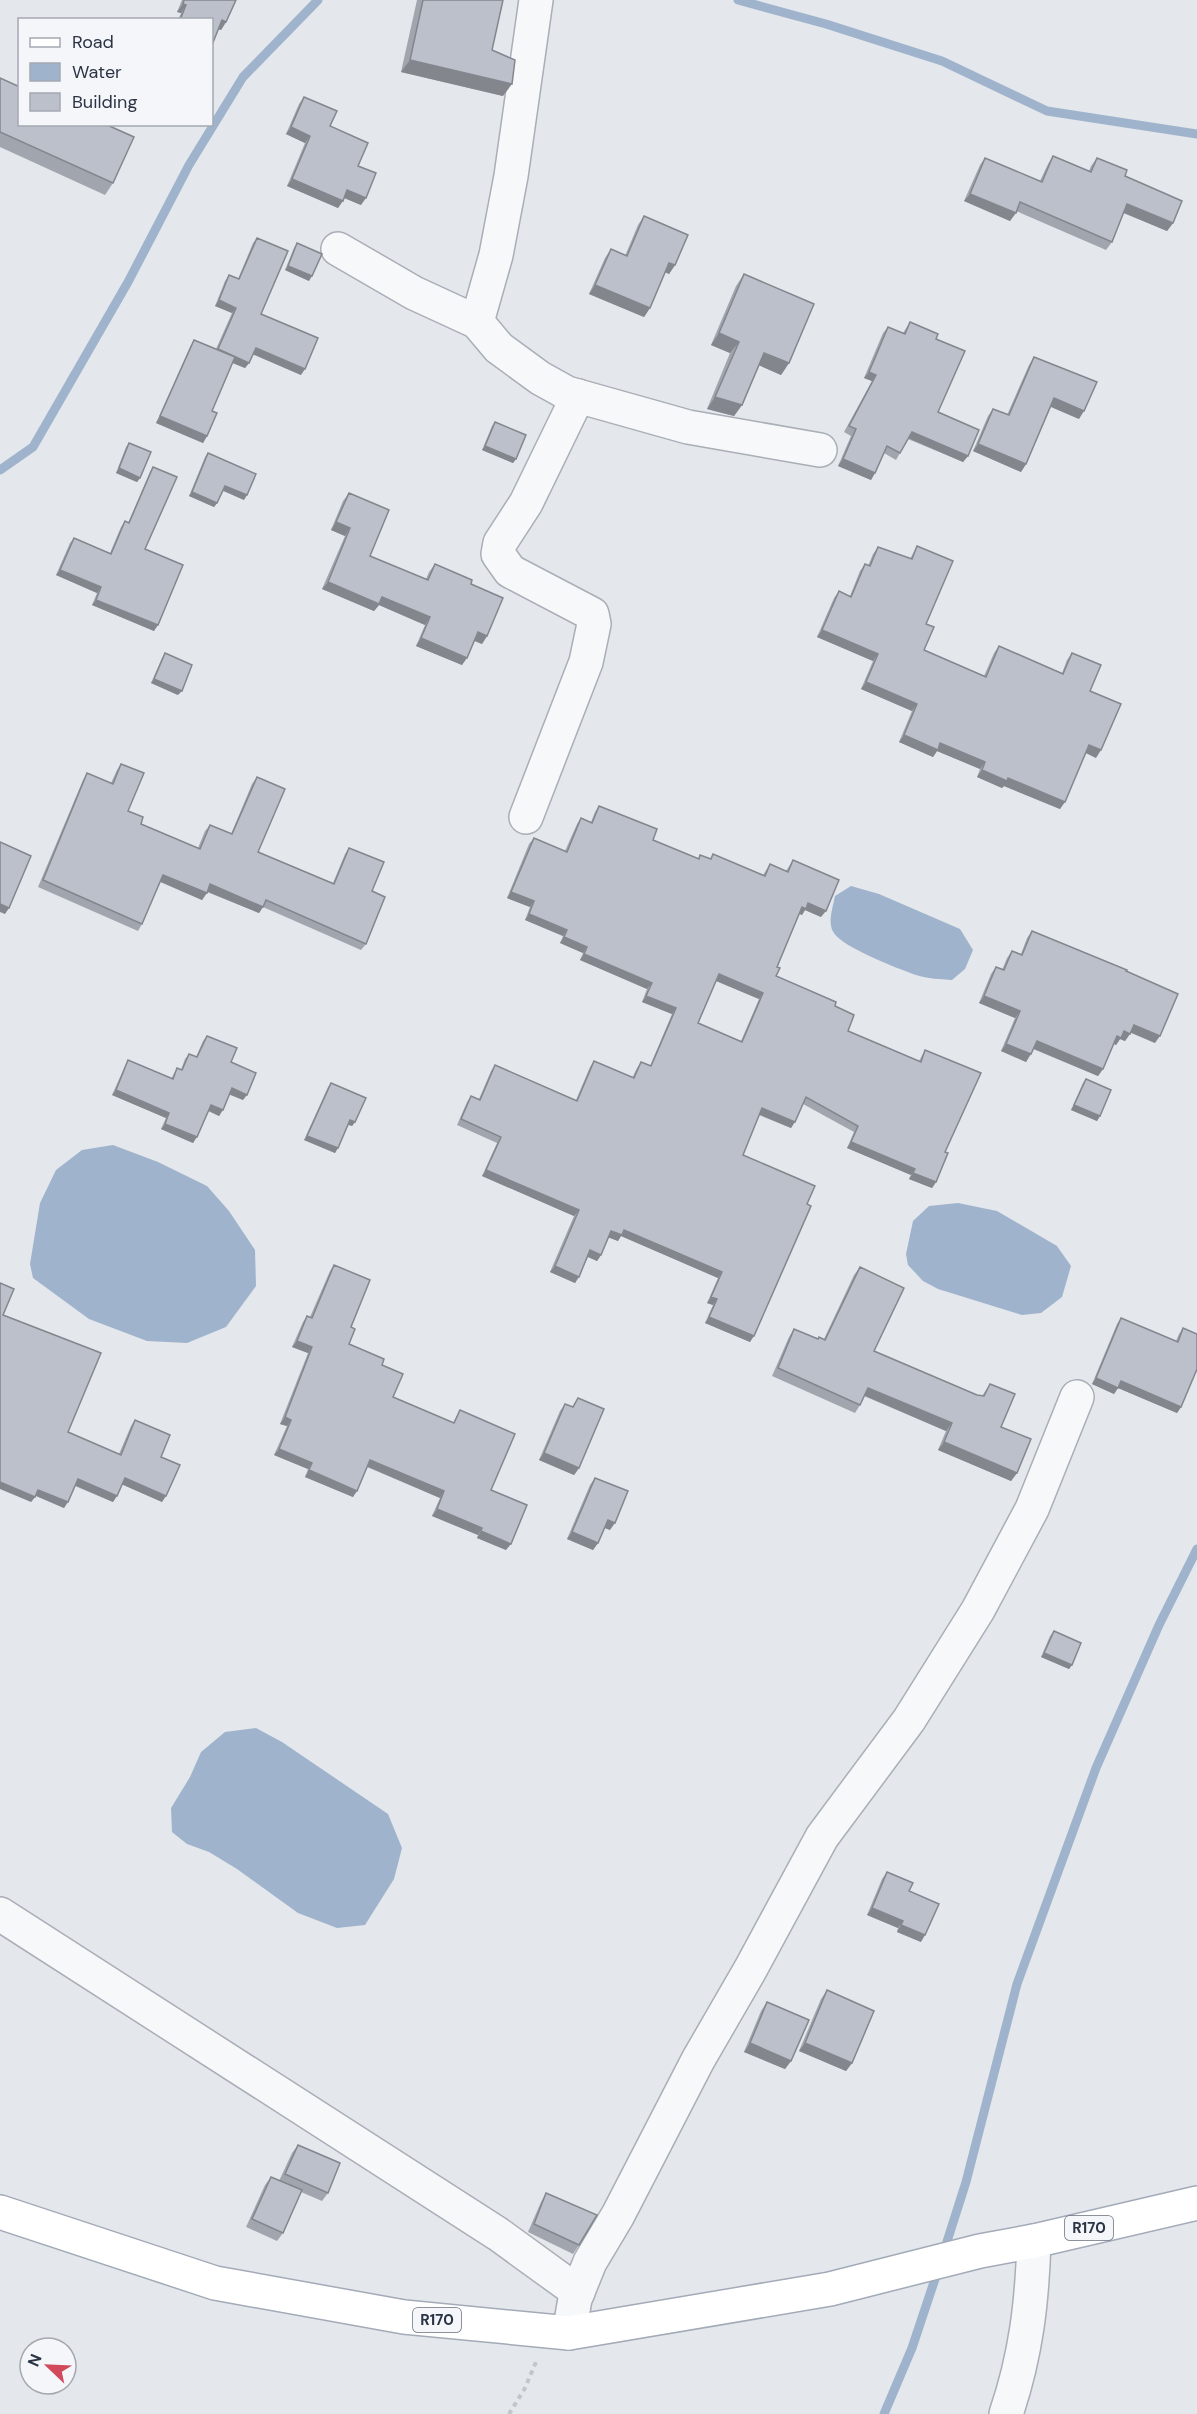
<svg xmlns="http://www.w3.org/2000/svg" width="1197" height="2414" font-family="'DM Sans',sans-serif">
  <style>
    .water { fill: #9fb4cc }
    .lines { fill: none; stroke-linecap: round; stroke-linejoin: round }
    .stream { stroke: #9fb4cc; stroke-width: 9 }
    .minor-casing { stroke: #a9aeb7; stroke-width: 36 }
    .primary-casing { stroke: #a3abb8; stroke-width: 36 }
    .path { stroke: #c2c5cb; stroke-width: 4; stroke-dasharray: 4.5 4.5; stroke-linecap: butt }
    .minor { stroke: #f7f8fa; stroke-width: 33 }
    .primary { stroke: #fff; stroke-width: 33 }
    .wall { fill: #a1a5ae; fill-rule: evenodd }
    .shaded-wall { fill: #83868d }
    .building { fill: #bbc0ca; stroke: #83868d; stroke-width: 1.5; fill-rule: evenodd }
    .labels { text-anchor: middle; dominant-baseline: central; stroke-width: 5; stroke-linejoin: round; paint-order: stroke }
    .shield { fill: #f4f6f9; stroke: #676e7b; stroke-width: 1.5 }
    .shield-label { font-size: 15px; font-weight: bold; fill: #2b3445 }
  </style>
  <rect width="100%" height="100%" fill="#e4e7ec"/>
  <g class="water">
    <path d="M 851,886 L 879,894 L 960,929 L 973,950 L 965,969 L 952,980 C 940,979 928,979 916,975 C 899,969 842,947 834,933 C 827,923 833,907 835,896 Z"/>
    <polygon points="113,1145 158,1162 207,1186 229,1211 255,1250 256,1286 226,1327 187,1343 147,1341 89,1319 33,1278 30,1264 40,1203 56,1170 82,1150"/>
    <polygon points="958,1203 997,1211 1057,1246 1071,1266 1062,1297 1041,1313 1022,1315 938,1289 923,1281 908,1265 906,1254 913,1221 929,1206"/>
    <polygon points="256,1728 282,1742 388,1814 402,1848 394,1879 365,1925 337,1928 298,1913 237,1869 209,1852 187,1844 172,1832 171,1808 190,1777 201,1752 225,1732"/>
  </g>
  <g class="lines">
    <g class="stream">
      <polyline points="738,0 826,24 942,61 1047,111 1197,134"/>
      <polyline points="0,470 33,447 128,282 189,165 243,77 318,0"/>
      <polyline points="943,2254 966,2182 1017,1984 1096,1768 1159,1625 1197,1549"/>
      <polyline points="884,2414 912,2348 938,2270"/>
    </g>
    <defs>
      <g id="minor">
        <polyline points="338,249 414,293 477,322 499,348 540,378 567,393 688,427 820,450"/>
        <polyline points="477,322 496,255 511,176 536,0"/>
        <polyline points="526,817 586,662 594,624 592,614 510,571 498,554 500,543 526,503 578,396"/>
        <polyline points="0,1914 498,2234 578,2292"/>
        <polyline points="569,2333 575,2299 590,2262 618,2215 698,2060 750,1970 822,1837 909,1720 978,1610 1032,1509 1077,1397"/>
        <path d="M 1006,2414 C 1026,2355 1032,2303 1034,2241"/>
      </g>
      <polyline id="primary" points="0,2212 215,2283 404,2317 569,2333 830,2289 980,2251 1034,2241 1197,2203"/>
    </defs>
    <use href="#minor" class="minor-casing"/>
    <use href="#primary" class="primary-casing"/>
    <polyline class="path" points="509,2414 525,2388 536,2362"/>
    <use href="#minor" class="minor"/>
    <use href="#primary" class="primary"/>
  </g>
  <g class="wall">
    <polygon points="182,0 236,0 226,22 221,30 218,29 212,20 178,20 181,13 177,12"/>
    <polygon points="417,0 503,0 492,50 503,96 401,72"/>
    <polygon points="0,78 113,183 105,195 0,147"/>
    <polygon points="304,97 330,126 358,166 361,205 344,198 338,208 287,186 305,143 286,134 299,104"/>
    <polygon points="1053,156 1089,171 1091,166 1097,158 1125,176 1173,223 1167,231 1123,212 1112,242 1106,250 1016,211 1010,221 964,201 980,165 985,158 1040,181 1048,164"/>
    <polygon points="644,216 675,265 669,274 665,272 650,308 644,317 589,294 605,258 611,249 625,256 638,225"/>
    <polygon points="257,238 261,314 301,375 253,354 249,363 245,368 232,363 212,411 207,436 203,443 156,423 190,347 194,340 216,349 232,313 215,306 225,281 229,275 238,279 253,243"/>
    <polygon points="297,243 309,281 285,270 294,248"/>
    <polygon points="744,274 789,363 781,375 759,365 742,405 734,416 707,409 730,353 711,345 736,286"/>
    <polygon points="910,322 936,339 938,412 968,456 963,462 908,439 896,460 884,453 871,480 838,466 851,436 844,432 872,381 864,378 883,333 888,327 903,333"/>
    <polygon points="1034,357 1079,419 1051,407 1026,464 1021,472 973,451 988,416 993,409 1007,415 1029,365"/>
    <polygon points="495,422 516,459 513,463 482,450 492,426"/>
    <polygon points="129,443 140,478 137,482 116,473 126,447"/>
    <polygon points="208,453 244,500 223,491 217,503 214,507 189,496 205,457"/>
    <polygon points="153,467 145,549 154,631 92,605 97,593 56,575 70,543 74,538 110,553 121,527 125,521 128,523 150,472"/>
    <polygon points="349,493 370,556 426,579 429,572 435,564 471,584 487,636 482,644 474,641 462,665 416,646 425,625 379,605 374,611 322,589 345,536 331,530 343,501"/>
    <polygon points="917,546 926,624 924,650 984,676 994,653 999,646 1062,673 1067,660 1072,653 1090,691 1096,758 1086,753 1060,809 1004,786 1002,788 977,777 980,769 937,751 933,757 899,742 912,711 861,689 873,661 817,637 834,598 839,591 850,596 860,571 865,564 868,566 873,554 878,547 910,559"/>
    <polygon points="165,653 178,695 151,683 162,658"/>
    <polygon points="121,764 128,811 141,824 198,848 205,831 210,825 231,834 252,784 257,777 258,852 333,883 345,854 349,848 372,891 366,944 361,950 263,907 259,913 207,892 202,900 160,882 142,924 138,931 38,887 83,780 87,773 111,783 117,770"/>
    <path d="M 599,806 L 653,840 L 698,859 L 700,855 L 710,859 L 713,854 L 763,875 L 770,864 L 786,871 L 793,860 L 821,917 L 805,910 L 802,915 L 799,914 L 777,967 L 776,976 L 835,1006 L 848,1031 L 919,1061 L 925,1050 L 945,1152 L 936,1182 L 932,1188 L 909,1179 L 911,1175 L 847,1148 L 854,1132 L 803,1104 L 791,1128 L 759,1115 L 743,1155 L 750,1342 L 705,1323 L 713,1305 L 707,1303 L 718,1278 L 621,1236 L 618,1241 L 609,1237 L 601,1255 L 597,1261 L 588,1257 L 575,1283 L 550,1272 L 574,1216 L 482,1176 L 497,1143 L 457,1125 L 467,1102 L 471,1096 L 479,1099 L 491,1071 L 495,1065 L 576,1100 L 590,1067 L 594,1061 L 632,1078 L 637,1068 L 641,1062 L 650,1066 L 672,1014 L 642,1002 L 647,989 L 580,960 L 583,953 L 560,943 L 563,936 L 525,920 L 530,907 L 507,898 L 529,844 L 534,838 L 565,851 L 577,824 L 581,818 L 591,822 L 595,812 ZM 716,981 L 759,999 L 741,1041 L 698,1023 Z"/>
    <polygon points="1032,931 1126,971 1155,1043 1131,1032 1125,1041 1120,1039 1116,1045 1114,1044 1103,1069 1098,1076 1033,1049 1026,1062 1001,1051 1015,1018 979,1003 991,974 996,967 1002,970 1007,958 1012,951 1021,954 1027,938"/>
    <polygon points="207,1036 231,1062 243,1100 230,1094 219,1116 208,1111 193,1143 161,1129 166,1118 112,1095 125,1066 128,1060 171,1079 177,1068 181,1070 185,1059 189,1054 196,1057 203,1041"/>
    <polygon points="1086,1079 1100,1116 1097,1121 1071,1110 1083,1083"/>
    <polygon points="331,1083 355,1122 352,1126 348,1125 335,1153 304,1140 328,1087"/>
    <polygon points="334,1265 351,1327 349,1344 382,1365 393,1397 453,1423 460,1410 491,1490 506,1550 477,1538 478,1535 432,1516 440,1498 367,1467 353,1497 305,1477 308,1469 274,1455 287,1426 280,1424 308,1353 292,1347 303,1322 307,1316 310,1317 330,1271"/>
    <polygon points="860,1267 874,1351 977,1395 982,1396 990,1384 1001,1427 1017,1473 1011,1481 938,1450 946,1431 864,1396 860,1405 855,1413 772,1376 789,1337 794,1329 818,1339 824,1339 854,1275"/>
    <polygon points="3,1315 68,1432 119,1454 131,1426 135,1420 161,1457 162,1502 122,1484 113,1502 75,1486 64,1508 36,1496 31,1502"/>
    <polygon points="1121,1318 1176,1341 1179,1334 1183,1328 1181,1407 1177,1413 1118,1388 1114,1394 1092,1384 1117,1324"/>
    <polygon points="578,1398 579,1468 574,1475 539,1460 560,1411 565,1404 572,1407"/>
    <polygon points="595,1478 610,1530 604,1528 598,1543 593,1550 567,1539 590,1485"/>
    <polygon points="1054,1631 1072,1665 1069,1669 1041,1657 1050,1636"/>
    <polygon points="887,1872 909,1891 921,1942 897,1932 898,1928 867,1915 882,1879"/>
    <polygon points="827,1990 852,2063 846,2071 799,2051 821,1999"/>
    <polygon points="767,2002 791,2061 785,2069 744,2052 761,2011"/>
    <polygon points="298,2145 328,2193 322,2201 301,2192 283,2233 277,2241 246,2227 265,2185 271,2177 279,2181 292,2153"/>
    <polygon points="546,2193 579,2245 573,2254 528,2232 541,2202"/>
  </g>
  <g class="shaded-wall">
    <polygon points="183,4 186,5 181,13 177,12"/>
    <polygon points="222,20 226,22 221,30 216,28"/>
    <polygon points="410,60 512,84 503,96 401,72"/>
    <polygon points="291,127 310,136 305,143 286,134"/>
    <polygon points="292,179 343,201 338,208 287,186"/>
    <polygon points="347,190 366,198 361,205 342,197"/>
    <polygon points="970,194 1016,213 1010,221 964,201"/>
    <polygon points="1127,204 1173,223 1167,231 1121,212"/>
    <polygon points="669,263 675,265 669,274 663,271"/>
    <polygon points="288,266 312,276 309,281 285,270"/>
    <polygon points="595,285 650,308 644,317 589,294"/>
    <polygon points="219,300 236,308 232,313 215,306"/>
    <polygon points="719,333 739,342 730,353 711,345"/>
    <polygon points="256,348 305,369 301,375 252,354"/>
    <polygon points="218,349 249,363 245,368 214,355"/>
    <polygon points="764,353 789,363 781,375 756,364"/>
    <polygon points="869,372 876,375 872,381 864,378"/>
    <polygon points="715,397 742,405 734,416 707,409"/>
    <polygon points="1054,398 1084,411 1079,419 1049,406"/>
    <polygon points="160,416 207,436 203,443 156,423"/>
    <polygon points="912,432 968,456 963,462 908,438"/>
    <polygon points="978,444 1026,464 1021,472 973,451"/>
    <polygon points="485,446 516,459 513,463 482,450"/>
    <polygon points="843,459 875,473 871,480 838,466"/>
    <polygon points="119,468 140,478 137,482 116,473"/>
    <polygon points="225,486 247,495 244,500 222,490"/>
    <polygon points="192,492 217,503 214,507 189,496"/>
    <polygon points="336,522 350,528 345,536 331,530"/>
    <polygon points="60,570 101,587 97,593 56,575"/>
    <polygon points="328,582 382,597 430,617 425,625 379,605 374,611 322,589"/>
    <polygon points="96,600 158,625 154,631 92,605"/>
    <polygon points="822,630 878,654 873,661 817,637"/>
    <polygon points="478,632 487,636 482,644 473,640"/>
    <polygon points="421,638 467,658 462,665 416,646"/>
    <polygon points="154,679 182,691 178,695 151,683"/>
    <polygon points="866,682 917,704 912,711 861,689"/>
    <polygon points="904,735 940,743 985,762 980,769 937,751 933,757 899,742"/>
    <polygon points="1089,745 1101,750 1096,758 1084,752"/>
    <polygon points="982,770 1008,778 1065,802 1060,809 1004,786 1002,788 977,777"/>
    <polygon points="163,875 207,893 202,900 159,881"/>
    <polygon points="210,884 263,907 259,913 206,891"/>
    <polygon points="511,892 534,901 530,907 507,898"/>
    <polygon points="808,903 826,911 821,917 805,910 802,915 798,913 802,907"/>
    <polygon points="0,904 9,908 5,914 0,912"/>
    <polygon points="529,914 567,930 563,936 525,920"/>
    <polygon points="564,937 587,947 583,953 560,943"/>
    <polygon points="584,954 652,983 647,989 580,960"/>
    <polygon points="719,974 763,993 759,999 714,980"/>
    <polygon points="646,996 676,1008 672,1014 642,1002"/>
    <polygon points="984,996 1020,1011 1015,1018 979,1003"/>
    <polygon points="1134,1025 1160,1036 1155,1043 1129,1032"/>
    <polygon points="1124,1031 1130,1034 1125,1041 1120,1039 1116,1045 1112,1043 1117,1036"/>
    <polygon points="1037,1041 1103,1069 1098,1076 1032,1048"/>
    <polygon points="1006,1044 1031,1054 1026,1062 1001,1051"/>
    <polygon points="232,1088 247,1095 243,1100 228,1094"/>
    <polygon points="116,1090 169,1113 166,1118 112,1095"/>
    <polygon points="211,1105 223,1110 219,1116 207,1110"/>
    <polygon points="1074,1105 1100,1116 1097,1121 1071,1110"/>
    <polygon points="762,1108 795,1122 791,1128 758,1114"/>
    <polygon points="350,1120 355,1122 352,1126 347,1124"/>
    <polygon points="165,1124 197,1137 193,1143 161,1129"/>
    <polygon points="307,1136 338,1148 335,1153 304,1140"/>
    <polygon points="851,1142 915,1169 911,1175 847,1148"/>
    <polygon points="486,1170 579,1210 574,1216 482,1176"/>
    <polygon points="913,1173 936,1182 932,1188 909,1179"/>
    <polygon points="624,1230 722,1272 718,1278 621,1236 618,1241 607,1237 611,1231"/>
    <polygon points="590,1250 601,1255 597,1261 586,1256"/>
    <polygon points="555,1266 579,1277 575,1283 550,1272"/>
    <polygon points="711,1297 717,1299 713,1305 707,1303"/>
    <polygon points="709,1317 754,1336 750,1342 705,1323"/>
    <polygon points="297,1341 312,1347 308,1353 292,1347"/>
    <polygon points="1096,1378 1121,1381 1181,1407 1177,1413 1118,1388 1114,1394 1092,1384"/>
    <polygon points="868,1388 952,1423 946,1431 863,1395"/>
    <polygon points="285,1417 291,1420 287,1426 280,1424"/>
    <polygon points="944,1442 1017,1473 1011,1481 938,1450"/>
    <polygon points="279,1449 312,1463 308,1469 274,1455"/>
    <polygon points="544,1453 579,1468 574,1475 539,1460"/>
    <polygon points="370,1460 444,1491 440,1498 366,1466"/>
    <polygon points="309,1470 357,1491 353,1497 305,1477"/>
    <polygon points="125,1478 166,1496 162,1502 121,1484"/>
    <polygon points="78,1479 117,1496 113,1502 74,1485"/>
    <polygon points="0,1482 35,1497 31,1502 0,1489"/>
    <polygon points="38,1490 68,1502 64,1508 34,1495"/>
    <polygon points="437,1509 482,1528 478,1535 432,1516"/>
    <polygon points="608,1520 615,1523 610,1530 603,1527"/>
    <polygon points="481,1531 511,1544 506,1550 477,1538"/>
    <polygon points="572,1532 598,1543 593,1550 567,1539"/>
    <polygon points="1044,1653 1072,1665 1069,1669 1041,1657"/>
    <polygon points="872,1908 903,1921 898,1928 867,1915"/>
    <polygon points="901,1925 925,1935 921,1942 897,1932"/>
    <polygon points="750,2043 791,2061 785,2069 744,2052"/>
    <polygon points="805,2043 852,2063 846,2071 799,2051"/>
  </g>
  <g class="building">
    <polygon points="184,0 236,0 226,22 222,20 212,45 212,20 180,20 186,5 183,4"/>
    <polygon points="423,0 503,0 492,50 515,60 512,84 410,60"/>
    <polygon points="0,78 20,87 20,124 105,124 134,137 113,183 0,132"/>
    <polygon points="304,97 337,111 330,126 368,143 358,166 376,173 366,198 347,190 343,201 292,179 310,136 291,127"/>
    <polygon points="1053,156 1091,172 1097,158 1127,170 1125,176 1182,201 1173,223 1127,204 1112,242 1020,202 1016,213 970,194 985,158 1042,182"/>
    <polygon points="644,216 688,235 675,265 669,263 650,308 595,285 611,249 627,256"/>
    <polygon points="257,238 288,251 261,314 318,338 305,369 256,348 249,363 218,349 236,308 219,300 229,275 239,279"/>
    <polygon points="297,243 322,254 312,276 288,266"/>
    <polygon points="744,274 814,304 789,363 764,353 742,405 715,397 739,342 719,333"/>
    <polygon points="910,322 938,334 936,339 965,351 938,412 979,430 968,456 912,432 900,453 887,446 875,473 843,459 856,429 849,426 876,375 869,372 888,327 905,334"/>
    <polygon points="194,340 235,357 212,411 217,413 207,436 160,416"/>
    <polygon points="1034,357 1097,382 1084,411 1054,398 1026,464 978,444 993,409 1009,415"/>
    <polygon points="495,422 526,435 516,459 485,446"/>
    <polygon points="129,443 151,452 140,478 119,468"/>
    <polygon points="208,453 256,474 247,495 225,486 217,503 192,492"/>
    <polygon points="153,467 177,477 145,549 183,565 158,625 96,600 101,587 60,570 74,538 111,554 125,521 129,523"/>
    <polygon points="349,493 389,510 370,556 428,580 435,564 472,580 471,584 503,598 487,636 478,632 467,658 421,638 430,617 382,597 379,604 328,582 350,528 336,522"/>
    <polygon points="917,546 953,561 926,624 934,627 924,650 986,677 999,646 1063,674 1072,653 1101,665 1090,691 1121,704 1101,750 1089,745 1065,802 1008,778 1007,781 982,770 985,762 940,743 938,750 904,735 917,704 866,682 878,654 822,630 839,591 851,597 865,564 870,566 878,547 912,559"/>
    <polygon points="165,653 192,665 182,691 154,679"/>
    <polygon points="121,764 144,773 128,811 143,817 141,824 200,849 210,825 232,834 257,777 285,789 258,852 334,884 349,848 384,862 372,891 385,897 366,944 266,900 263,907 210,884 207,893 163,875 142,924 43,880 87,773 113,784"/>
    <path d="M 599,806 L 657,829 L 653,840 L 699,859 L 700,855 L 711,859 L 713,854 L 765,876 L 770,864 L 788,872 L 793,860 L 839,880 L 826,911 L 808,903 L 806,909 L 802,907 L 777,967 L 780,968 L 776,976 L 836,1002 L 835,1006 L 854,1015 L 848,1031 L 921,1062 L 925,1050 L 981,1073 L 945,1152 L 948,1153 L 936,1182 L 913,1173 L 915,1169 L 851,1142 L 858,1126 L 806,1097 L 795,1122 L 762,1108 L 743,1155 L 815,1186 L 807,1204 L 811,1206 L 754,1336 L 709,1317 L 717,1299 L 711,1297 L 722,1272 L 624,1230 L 622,1235 L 611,1231 L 601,1255 L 590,1250 L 579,1277 L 555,1266 L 579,1210 L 486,1170 L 501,1137 L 461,1119 L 471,1096 L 480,1100 L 495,1065 L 577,1101 L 594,1061 L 634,1078 L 641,1062 L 651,1066 L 676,1008 L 646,996 L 652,983 L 584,954 L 587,947 L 564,937 L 567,930 L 529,914 L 534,901 L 511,892 L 534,838 L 567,852 L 581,818 L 592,823 ZM 719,974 L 763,993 L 742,1042 L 698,1023 Z"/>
    <polygon points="0,842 31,856 9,908 0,904"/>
    <polygon points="1032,931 1127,970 1126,971 1178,994 1160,1036 1134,1025 1130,1034 1124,1031 1121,1038 1117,1036 1103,1069 1037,1041 1031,1054 1006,1044 1020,1011 984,996 996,967 1004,970 1012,951 1022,955"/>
    <polygon points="207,1036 237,1048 231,1062 256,1073 247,1095 232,1088 223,1110 211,1105 197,1137 165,1124 169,1113 116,1090 128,1060 173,1079 177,1068 182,1070 189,1054 197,1057"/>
    <polygon points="1086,1079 1111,1090 1100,1116 1074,1105"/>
    <polygon points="331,1083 366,1098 355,1122 350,1120 338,1148 307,1136"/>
    <polygon points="334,1265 370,1280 351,1327 355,1329 349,1344 384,1359 382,1365 403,1374 393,1397 454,1423 460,1410 515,1434 491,1490 527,1505 511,1544 481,1531 482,1528 437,1509 444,1491 370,1460 357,1491 309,1470 312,1463 279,1449 291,1420 285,1417 312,1347 297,1341 307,1316 312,1318"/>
    <polygon points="860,1267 904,1288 874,1351 977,1395 984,1396 990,1384 1015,1394 1001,1427 1031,1439 1017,1473 944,1442 952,1423 868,1388 860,1405 778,1368 794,1329 818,1339 819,1337 825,1340"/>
    <polygon points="0,1283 14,1289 3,1315 101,1353 68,1432 121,1455 135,1420 170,1435 161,1457 180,1465 166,1496 125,1478 117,1496 78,1479 68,1502 38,1490 35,1497 0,1482"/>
    <polygon points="1121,1318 1178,1342 1183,1328 1197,1334 1197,1369 1181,1407 1121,1381 1118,1388 1096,1378"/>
    <polygon points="578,1398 604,1409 579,1468 544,1453 565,1404 573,1407"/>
    <polygon points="595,1478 628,1491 615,1523 608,1520 598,1543 572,1532"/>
    <polygon points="1054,1631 1081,1643 1072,1665 1044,1653"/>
    <polygon points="887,1872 913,1883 909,1891 939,1904 925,1935 901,1925 903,1921 872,1908"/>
    <polygon points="827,1990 874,2011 852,2063 805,2043"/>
    <polygon points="767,2002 809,2020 791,2061 750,2043"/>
    <polygon points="298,2145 340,2163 328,2193 285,2174"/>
    <polygon points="271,2177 302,2190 283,2233 252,2219"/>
    <polygon points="546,2193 597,2215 579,2245 534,2224"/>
  </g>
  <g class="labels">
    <g class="shield">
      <rect x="1065" y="2216" width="48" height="24" rx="4.5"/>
      <rect x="413" y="2308" width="48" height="24" rx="4.5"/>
    </g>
    <g class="shield-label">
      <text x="1089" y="2228">R170</text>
      <text x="437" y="2320">R170</text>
    </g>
  </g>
  <rect x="18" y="18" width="195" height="108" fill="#f4f6f9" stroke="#a4a8b1" stroke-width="1.5"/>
  <rect x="30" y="38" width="30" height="9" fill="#ffffff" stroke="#a4a8b1" stroke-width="1.5"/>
  <text x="72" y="48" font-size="18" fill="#2b3445">Road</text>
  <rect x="30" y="63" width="30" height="18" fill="#9fb4cc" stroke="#a4a8b1" stroke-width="1.5"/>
  <text x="72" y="78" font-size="18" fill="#2b3445">Water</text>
  <rect x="30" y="93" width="30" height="18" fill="#bbc0ca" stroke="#a4a8b1" stroke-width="1.5"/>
  <text x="72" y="108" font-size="18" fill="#2b3445">Building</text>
  <g transform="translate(48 2366) rotate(293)"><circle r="28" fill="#f4f6f9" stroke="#a4a8b1" stroke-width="1.5"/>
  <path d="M0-4.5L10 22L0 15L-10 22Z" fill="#d1495b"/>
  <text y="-9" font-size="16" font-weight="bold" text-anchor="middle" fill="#2b3445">N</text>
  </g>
</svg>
